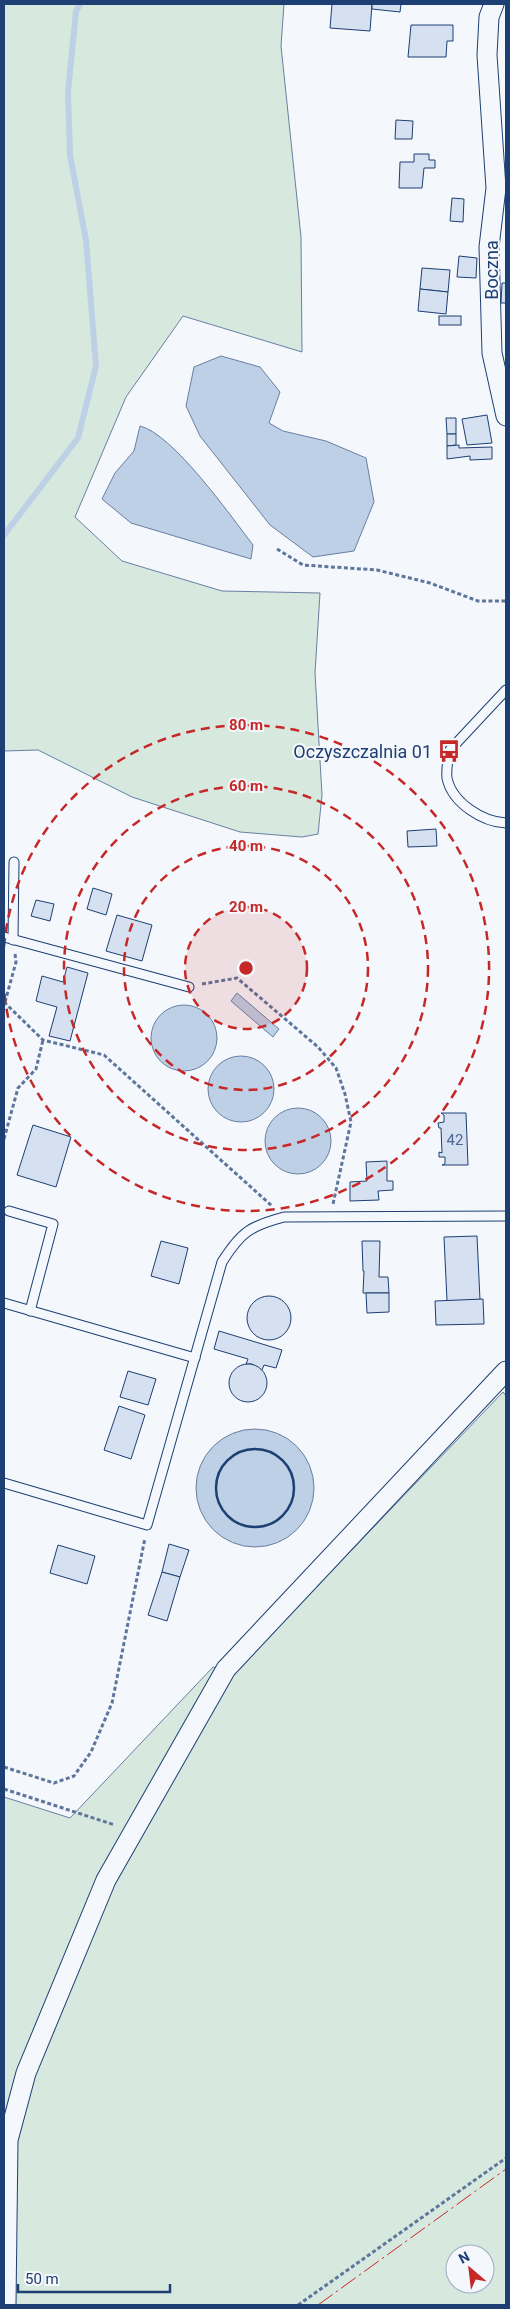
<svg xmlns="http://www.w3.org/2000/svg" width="510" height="2309" font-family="Roboto,sans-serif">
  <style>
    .green { fill: #d7e8df; stroke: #687fa3; fill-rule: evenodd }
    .water { fill: #bed0e5; stroke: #687fa3 }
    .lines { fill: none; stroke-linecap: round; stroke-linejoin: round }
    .stream { stroke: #bed0e5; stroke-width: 6 }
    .building { fill: #d5e0f0; stroke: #1d3f73 }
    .lane-casing { stroke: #1d3f73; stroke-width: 11 }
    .street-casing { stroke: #1d3f73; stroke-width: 21 }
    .path { stroke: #5e769c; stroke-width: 3; stroke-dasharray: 4 2.5; stroke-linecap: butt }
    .lane { stroke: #f4f7fb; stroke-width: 9 }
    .street { stroke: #f4f7fb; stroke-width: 19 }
    .wall { stroke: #1d3f73; stroke-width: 2.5 }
    .power { stroke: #c62828; stroke-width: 1; stroke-dasharray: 18 4 2.5 4; stroke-linecap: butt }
    .ring { fill: none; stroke: #c62828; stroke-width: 2.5; stroke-dasharray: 9 6 }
    .labels { text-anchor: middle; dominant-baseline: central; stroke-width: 4; stroke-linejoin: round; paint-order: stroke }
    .number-label { font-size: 15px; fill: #4b6792 }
    .street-label { font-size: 18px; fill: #1d3f73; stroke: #f4f7fb }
    .poi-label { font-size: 18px; fill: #1d3f73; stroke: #f4f7fb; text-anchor: end }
    .centre { fill: #c62828; stroke: #f4f7fb; stroke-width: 2.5 }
    .ring-label { font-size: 15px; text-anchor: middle; font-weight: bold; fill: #c62828; stroke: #f4f7fb; stroke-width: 4; stroke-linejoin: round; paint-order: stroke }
  </style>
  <rect width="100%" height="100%" fill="#f4f7fb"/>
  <g class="green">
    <polygon points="4,4 284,4 281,46 301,237 302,352 183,316 126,397 75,517 122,561 222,591 320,593 315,673 322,795 318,834 302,837 240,832 132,797 38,750 4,751"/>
    <path d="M 503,1392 L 506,1396 L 506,2305 L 4,2305 L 4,1797 L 70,1818 L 213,1667 L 235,1672 ZM 455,2254 L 485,2254 L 485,2284 L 455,2284 Z"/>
  </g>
  <g class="water">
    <polygon points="221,356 260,367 280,392 269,423 283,431 326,441 366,458 374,502 354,551 313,557 270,525 200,436 186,406 194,367"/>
    <path d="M 140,426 C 173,434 230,515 253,545 L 251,559 L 131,523 L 102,499 L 115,473 L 134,451 Z"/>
    <polygon points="237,993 279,1029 273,1037 231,1001"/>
    <circle cx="184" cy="1038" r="33"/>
    <circle cx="241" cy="1089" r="33"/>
    <circle cx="298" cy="1141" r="33"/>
    <circle cx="255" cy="1488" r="59"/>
  </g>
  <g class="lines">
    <polyline class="stream" points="4,535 78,438 96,366 86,240 70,155 68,92 76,11 80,4"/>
  </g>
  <g class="building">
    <polygon points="332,4 372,4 370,31 330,28"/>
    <polygon points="372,4 401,4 400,12 372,9"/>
    <polygon points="411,25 453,25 453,41 447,41 446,57 408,57"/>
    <polygon points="396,120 413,121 412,139 395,139"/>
    <polygon points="414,154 429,154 429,160 435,160 435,168 424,168 422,188 399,188 400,162 414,162"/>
    <polygon points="452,198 464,199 463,222 450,221"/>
    <polygon points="459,256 477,258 476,278 457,277"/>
    <polygon points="422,268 450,270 448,292 420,289"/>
    <polygon points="502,283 506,283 506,303 501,303"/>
    <polygon points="420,289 448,292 446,314 418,311"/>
    <rect x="439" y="316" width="22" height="9"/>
    <polygon points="487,415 492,443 467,445 462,419"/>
    <polygon points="446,418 456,418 456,434 447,434"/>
    <polygon points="447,434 456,434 456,445 447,446"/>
    <polygon points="459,445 459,448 492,447 492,459 470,460 470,456 447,459 447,446"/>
    <polygon points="436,829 437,846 408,847 407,831"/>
    <polygon points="93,888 112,894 106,915 87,909"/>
    <polygon points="36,900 54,904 50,921 31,916"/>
    <polygon points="117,915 152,925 142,961 106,951"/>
    <polygon points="67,967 88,973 70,1041 49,1036 57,1007 36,1001 42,976 63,982"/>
    <polygon points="441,1113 466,1113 468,1165 442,1165 445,1164 445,1157 439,1157 439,1152 442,1153 441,1128 439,1128 438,1123 444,1122 444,1115"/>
    <polygon points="33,1125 71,1137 56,1187 17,1175"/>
    <polygon points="387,1161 387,1181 393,1181 393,1190 378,1191 379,1200 350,1201 350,1182 367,1181 366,1162"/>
    <polygon points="477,1236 480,1300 447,1301 444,1237"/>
    <polygon points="161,1241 188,1248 179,1284 151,1276"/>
    <polygon points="362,1241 380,1241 379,1277 388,1277 389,1293 363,1293 364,1271 363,1271"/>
    <polygon points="366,1293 389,1293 389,1312 367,1313"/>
    <circle cx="269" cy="1318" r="22"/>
    <polygon points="483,1299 484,1324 436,1325 435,1301"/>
    <polygon points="219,1331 282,1350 276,1368 264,1365 262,1370 252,1364 246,1364 248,1359 214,1349"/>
    <circle cx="248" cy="1383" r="19"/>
    <polygon points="128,1371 156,1379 148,1405 120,1397"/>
    <polygon points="119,1406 145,1415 131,1459 104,1450"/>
    <polygon points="169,1544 189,1550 180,1577 162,1572"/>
    <polygon points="58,1545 95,1556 87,1584 50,1573"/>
    <polygon points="162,1572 180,1577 167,1621 148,1615"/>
  </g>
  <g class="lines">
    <defs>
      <g id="lane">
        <path d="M 506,690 L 449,751 C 448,759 446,770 447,778 C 452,803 483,822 506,823"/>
        <polyline points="4,937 189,987"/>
        <polyline points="13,940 14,862"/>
        <polyline points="9,1211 53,1224 30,1311"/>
        <polyline points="4,1303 195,1358"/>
        <path d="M 4,1483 L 147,1525 L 222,1262 C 241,1232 250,1226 284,1217 L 506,1216"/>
      </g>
      <g id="street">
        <polyline points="494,4 489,17 487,55 496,188 489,247 492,353 506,416"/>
        <polyline points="6,2305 8,2140 26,2073 106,1880 226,1669 506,1371"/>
      </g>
    </defs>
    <use href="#lane" class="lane-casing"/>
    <use href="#street" class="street-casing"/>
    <g class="path">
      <polyline points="277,549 303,565 377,570 430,583 478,601 506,601"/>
      <polyline points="202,984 237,978 318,1047 336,1068 345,1094 351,1122 333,1204"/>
      <polyline points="4,1002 43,1040 104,1055 272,1206"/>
      <polyline points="5,1002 16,962 15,954"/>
      <polyline points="4,1139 18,1088 36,1069 43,1040"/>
      <polyline points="4,1767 54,1783 74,1776 91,1752 112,1703 145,1538"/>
      <polyline points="4,1789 115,1825"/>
      <polyline points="298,2305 506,2158"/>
    </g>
    <use href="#lane" class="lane"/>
    <use href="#street" class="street"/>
    <circle class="wall" cx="255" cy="1488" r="39"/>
    <polyline class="power" points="318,2305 506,2169"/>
  </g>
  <circle cx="246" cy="968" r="61" fill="#c62828" fill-opacity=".12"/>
  <g class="ring">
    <circle cx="246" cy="968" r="61"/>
    <circle cx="246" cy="968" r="122"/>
    <circle cx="246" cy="968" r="182"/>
    <path d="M4 947A243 243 0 1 1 4 989"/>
  </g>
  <defs>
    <symbol id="bus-bare" viewBox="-9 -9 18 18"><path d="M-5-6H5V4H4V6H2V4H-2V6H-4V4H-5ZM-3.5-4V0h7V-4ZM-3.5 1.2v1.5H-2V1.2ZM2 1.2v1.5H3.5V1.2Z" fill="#c62828" stroke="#f4f7fb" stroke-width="2.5" paint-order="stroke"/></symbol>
  </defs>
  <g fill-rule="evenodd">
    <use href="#bus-bare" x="433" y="735" width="32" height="32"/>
  </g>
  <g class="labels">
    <g class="number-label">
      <text x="455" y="1140">42</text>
    </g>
    <g class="street-label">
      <text transform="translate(491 270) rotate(-90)">Boczna</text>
    </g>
    <g class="poi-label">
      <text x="432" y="751">Oczyszczalnia 01</text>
    </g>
  </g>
  <circle cx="246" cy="968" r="8" class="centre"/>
  <g class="ring-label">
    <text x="246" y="730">80 m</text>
    <text x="246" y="791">60 m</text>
    <text x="246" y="851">40 m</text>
    <text x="246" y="912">20 m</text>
  </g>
  <rect width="510" height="2309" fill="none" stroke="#1d3f73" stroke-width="10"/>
  <g transform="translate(470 2269) rotate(332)"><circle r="24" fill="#f4f7fb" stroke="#9eadc5"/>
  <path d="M0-4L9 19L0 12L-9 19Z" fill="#c62828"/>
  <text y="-8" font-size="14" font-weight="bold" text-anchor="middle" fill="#1d3f73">N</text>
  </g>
  <path d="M18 2284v8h152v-8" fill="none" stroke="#1d3f73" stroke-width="2.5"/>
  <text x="25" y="2284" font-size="15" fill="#1d3f73" stroke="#f4f7fb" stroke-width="4" paint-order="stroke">50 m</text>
</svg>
